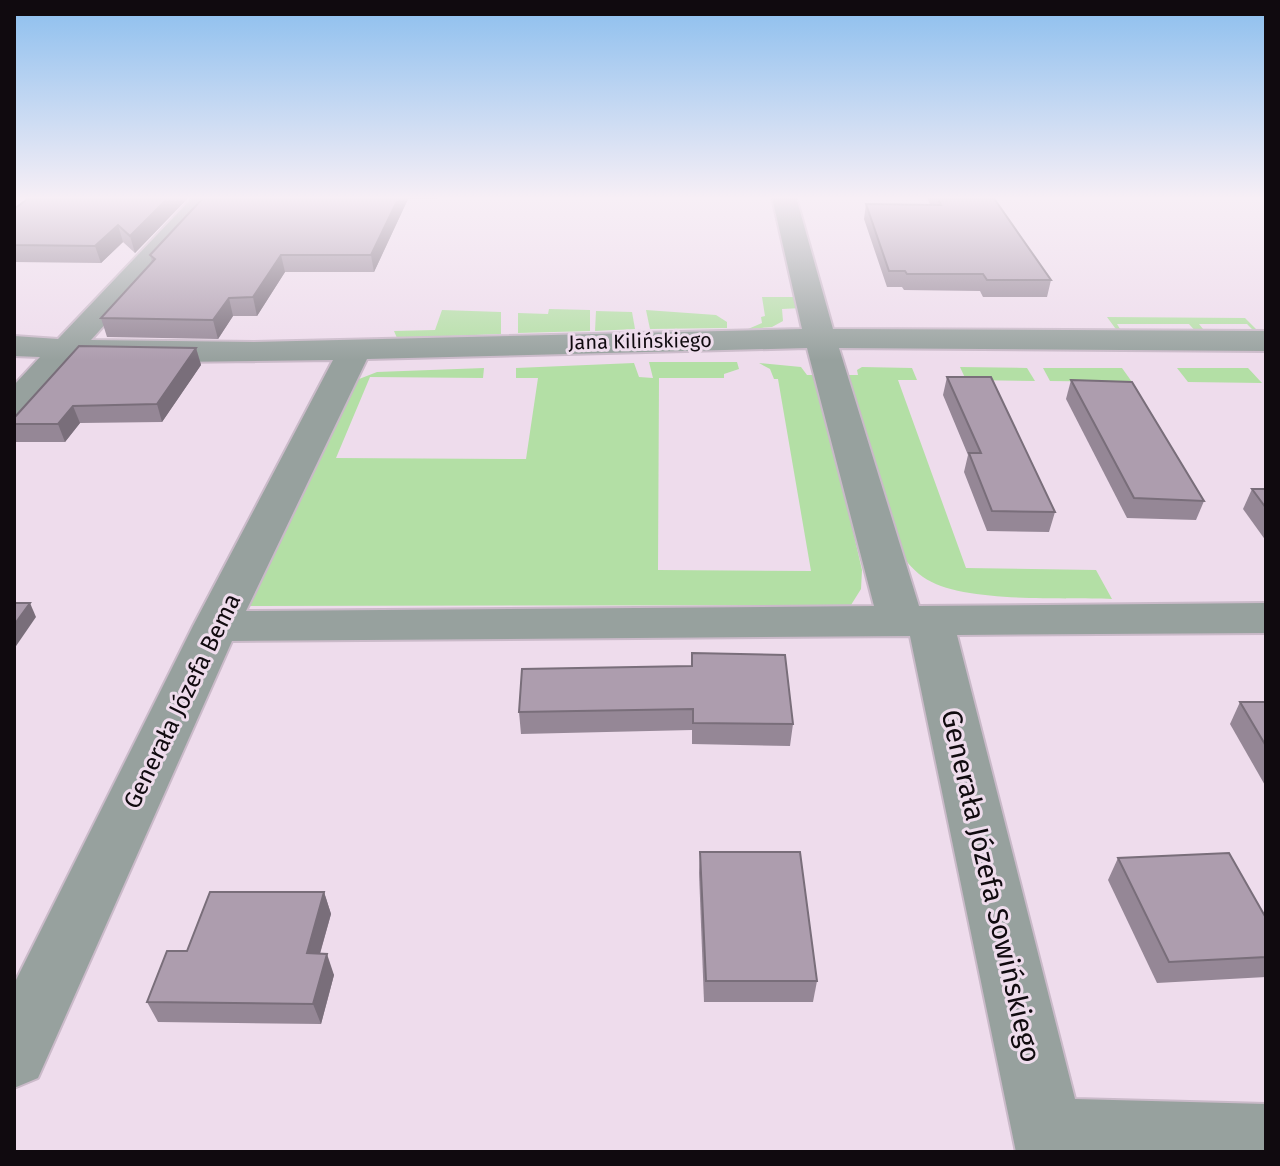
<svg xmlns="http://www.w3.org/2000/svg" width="1280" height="1166" font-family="'Fira Sans',sans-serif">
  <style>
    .green { fill: #b3dfa5 }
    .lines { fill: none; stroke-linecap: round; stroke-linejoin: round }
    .minor-casing { stroke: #cabac9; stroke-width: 4 }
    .minor { fill: #97a19e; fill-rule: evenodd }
    .wall { fill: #958796 }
    .shaded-wall { fill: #796e7a }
    .building { fill: #ad9dae; stroke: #796e7a; stroke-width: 2 }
    .labels { text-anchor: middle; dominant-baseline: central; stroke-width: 6; stroke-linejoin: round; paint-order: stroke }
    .far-street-label { font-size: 20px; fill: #100a0f; stroke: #eedcec }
    .street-label { font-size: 24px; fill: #100a0f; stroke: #eedcec }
    .near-street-label { font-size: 28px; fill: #100a0f; stroke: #eedcec }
  </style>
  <rect width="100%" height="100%" fill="#eedcec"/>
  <g class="green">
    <polygon points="762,297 802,297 802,308 782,309 783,321 772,327 748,329 762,323 761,317 765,316"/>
    <polygon points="549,309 590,310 590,331 518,333 518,313 548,314"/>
    <polygon points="442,310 501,312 501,334 397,338 394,331 435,330"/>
    <polygon points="646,310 716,315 727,322 727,328 650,329"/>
    <polygon points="596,311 632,312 635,329 595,331"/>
    <polygon points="1107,317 1245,318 1258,331 1257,334 1247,324 1199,324 1207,334 1198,334 1189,324 1117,324 1123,334 1118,332"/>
    <polygon points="649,362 737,362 739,369 724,374 724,378 659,378 658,570 811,571 778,379 774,379 770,369 759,363 801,367 807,375 817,375 862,570 861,589 851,605 247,606 354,381 377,372 484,368 483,378 370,377 336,458 526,459 538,378 516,378 516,368 634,363 639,377 653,378"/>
    <path d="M 862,367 L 912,368 L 917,380 L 898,380 L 966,568 L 1096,570 L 1112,599 C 1064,597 961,604 923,577 C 912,569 905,560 898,549 L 848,375 L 858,375 L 857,370 Z"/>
    <polygon points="960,367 1027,368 1035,381 966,380"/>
    <polygon points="1043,368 1122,368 1132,382 1050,381"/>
    <polygon points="1177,368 1248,368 1262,383 1188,382"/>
  </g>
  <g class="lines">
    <defs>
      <path id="minor" d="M 193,197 L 219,197 L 91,340 L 254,342 L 802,329 L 772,197 L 796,197 L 833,329 L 1266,331 L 1266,351 L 839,348 L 919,606 L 1266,603 L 1266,633 L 957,635 L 1075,1099 L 1266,1104 L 1266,1152 L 1016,1152 L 910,636 L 232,641 L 38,1078 L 14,1088 L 14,984 L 193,626 L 333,360 L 174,362 L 75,359 L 26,412 L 14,416 L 14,385 L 40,357 L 14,356 L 14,336 L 58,339 ZM 807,348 L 874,606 L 246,611 L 367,359 Z"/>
    </defs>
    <use href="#minor" class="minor-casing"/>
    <use href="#minor" class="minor"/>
  </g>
  <g class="wall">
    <polygon points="27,197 189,197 135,253 123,242 101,263 14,262 14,209 28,199"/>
    <polygon points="204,197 437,197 436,199 408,199 374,272 285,272 257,316 233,316 218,339 107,337 101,318 152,262 150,255"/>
    <polygon points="928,197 993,197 1051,280 1047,297 983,297 980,291 904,290 902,287 887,287 864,219 866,204 930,204 928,200"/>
    <polygon points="196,348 201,365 162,422 80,423 65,442 16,442 14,437 14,418"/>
    <polygon points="947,377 1055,512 1049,532 987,531 964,472 968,455 943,395"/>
    <polygon points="1071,380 1204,501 1196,520 1127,518 1066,399"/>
    <polygon points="1252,489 1266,489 1266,541 1243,509"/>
    <polygon points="692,653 793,724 790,746 692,744 692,730 521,734 519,712 691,666"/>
    <polygon points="1240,702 1266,702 1266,787 1230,724"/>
    <polygon points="700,852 817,981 813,1002 704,1002 699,873"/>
    <polygon points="1118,858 1266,957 1266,977 1157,983 1108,880"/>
    <polygon points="324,892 331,914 320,954 334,975 321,1024 158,1022 147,1002 187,951"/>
  </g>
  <g class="shaded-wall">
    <polygon points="169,197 189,197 135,253 130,236"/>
    <polygon points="399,197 407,197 408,199 374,272 371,255"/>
    <polygon points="118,225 123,242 101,263 95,246"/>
    <polygon points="281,255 285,272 257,316 253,297"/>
    <polygon points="229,298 233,316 218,339 213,320"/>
    <polygon points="196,348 201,365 162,422 157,404"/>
    <polygon points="73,406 80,423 65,442 58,424"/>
    <polygon points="30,603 36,617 14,649 14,625"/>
    <polygon points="324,892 331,914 314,974 307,953"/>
    <polygon points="327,954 334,975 321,1024 313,1004"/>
  </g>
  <g class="building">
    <polygon points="30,197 169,197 130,236 118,225 95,246 14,245 14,209"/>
    <polygon points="204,197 399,197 371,255 281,255 253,297 229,298 213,320 101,318 155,259 150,255"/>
    <polygon points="937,197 993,197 1051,280 987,280 983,274 907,274 905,271 889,271 866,204 941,205"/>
    <polygon points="79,346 196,348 157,404 73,406 58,424 14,424 14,418"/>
    <polygon points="947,377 991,377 1055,512 992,511 969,453 981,453"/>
    <polygon points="1071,380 1132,382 1204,501 1134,498"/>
    <polygon points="1252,489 1266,489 1266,508"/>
    <polygon points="14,603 30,603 14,625"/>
    <polygon points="692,653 785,655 793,724 693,723 693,709 519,712 522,669 692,666"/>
    <polygon points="1240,702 1266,702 1266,746"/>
    <polygon points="700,852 800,852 817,981 706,981"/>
    <polygon points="1229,853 1266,918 1266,957 1169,962 1118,858"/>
    <polygon points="210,892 324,892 307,953 327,954 313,1004 147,1002 167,951 187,951"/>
  </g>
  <linearGradient id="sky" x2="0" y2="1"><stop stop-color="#8bbeee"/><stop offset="0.55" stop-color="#f7eff6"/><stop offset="1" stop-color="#f7eff6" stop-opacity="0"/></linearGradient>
  <rect width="1280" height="360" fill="url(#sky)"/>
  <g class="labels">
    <g class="far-street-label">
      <text transform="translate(640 341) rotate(-1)">Jana Kilińskiego</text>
    </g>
    <g class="street-label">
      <text transform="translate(182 701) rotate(-64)">Generała Józefa Bema</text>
    </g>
    <g class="near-street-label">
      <text transform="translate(991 886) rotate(77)">Generała Józefa Sowińskiego</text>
    </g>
  </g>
  <rect width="1280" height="1166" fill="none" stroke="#100a0f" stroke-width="32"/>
</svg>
